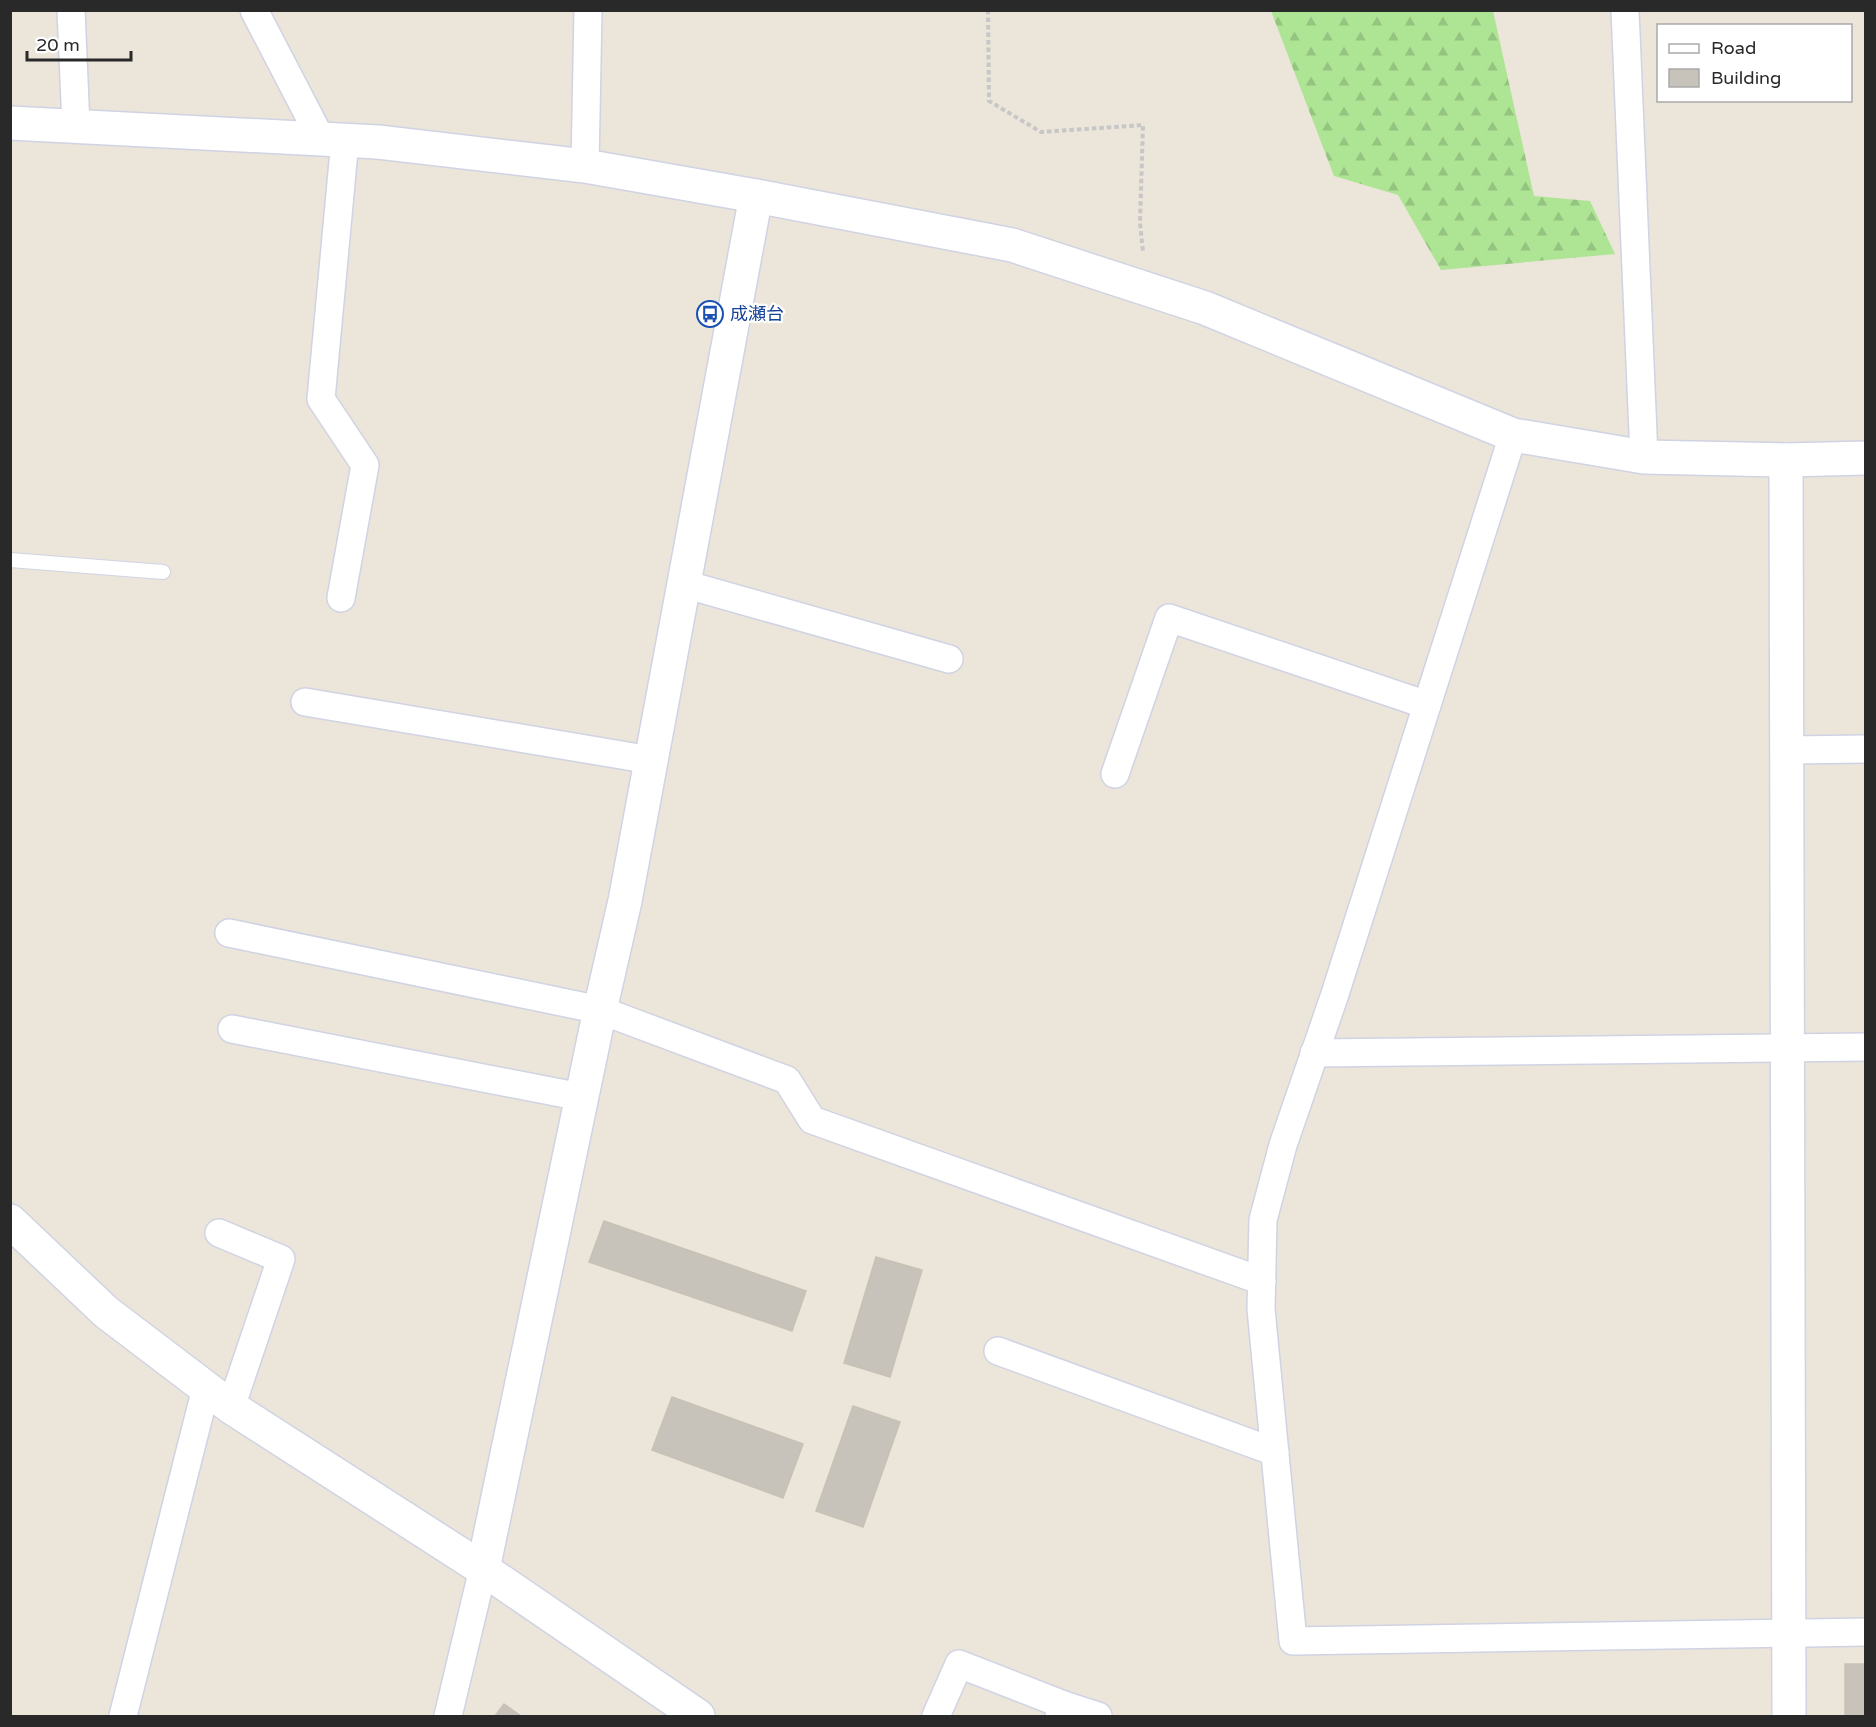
<svg xmlns="http://www.w3.org/2000/svg" width="1876" height="1727" font-family="'Varela Round','Noto Sans JP',sans-serif">
  <style>
    .forest { fill: url(#forest-firs) }
    .building { fill: #c7c2ba; stroke: #c8c1b4; stroke-width: 1.5 }
    .lines { fill: none; stroke-linecap: round; stroke-linejoin: round }
    .lane-casing { stroke: #d0d3e3; stroke-width: 16 }
    .street-casing { stroke: #d0d3e3; stroke-width: 30 }
    .secondary-casing { stroke: #d0d3e3; stroke-width: 36 }
    .path { stroke: #c7c7c7; stroke-width: 4; stroke-dasharray: 4.5 3; stroke-linecap: butt }
    .lane { stroke: #fff; stroke-width: 14 }
    .street { stroke: #fff; stroke-width: 27 }
    .secondary { stroke: #fff; stroke-width: 33 }
    .labels { text-anchor: middle; dominant-baseline: central; stroke-width: 4.5; stroke-linejoin: round; paint-order: stroke }
    .transit-label { font-size: 18px; fill: #164399; stroke: #fff; text-anchor: start }
  </style>
  <defs>
    <pattern id="forest-firs" width="22" height="20" patternUnits="userSpaceOnUse" patternTransform="scale(1.5)"><rect width="22" height="20" fill="#ade594"/><path d="M5 1l3.5 6h-7zM16 11l3.5 6h-7z" fill="#95c480"/></pattern>
  </defs>
  <rect width="100%" height="100%" fill="#ece5da"/>
  <polygon class="forest" points="1271,11 1493,11 1534,196 1590,201 1615,254 1441,270 1398,195 1334,176"/>
  <g class="building">
    <polygon points="604,1221 806,1291 792,1331 589,1262"/>
    <polygon points="876,1257 922,1270 890,1377 844,1363"/>
    <polygon points="672,1397 803,1444 783,1498 652,1450"/>
    <polygon points="853,1406 900,1422 863,1527 816,1511"/>
    <rect x="1845" y="1664" width="21" height="52"/>
    <polygon points="504,1704 521,1716 495,1716"/>
  </g>
  <g class="lines">
    <defs>
      <polyline id="lane" points="10,560 163,572"/>
      <g id="street">
        <polyline points="71,10 76,126"/>
        <polyline points="254,10 321,139"/>
        <polyline points="1625,10 1644,457"/>
        <polyline points="585,166 588,10"/>
        <polyline points="1513,435 1335,994 1283,1145 1263,1220 1261,1309 1293,1641 1866,1632"/>
        <polyline points="684,584 949,659"/>
        <polyline points="341,598 365,465 321,399 345,140"/>
        <polyline points="305,702 651,760"/>
        <polyline points="1787,750 1866,749"/>
        <polyline points="1115,774 1169,618 1427,705"/>
        <polyline points="229,933 600,1010 787,1080 812,1120 1262,1281"/>
        <polyline points="232,1029 581,1097"/>
        <polyline points="1314,1053 1866,1047"/>
        <polyline points="219,1233 281,1259 231,1407"/>
        <polyline points="998,1351 1275,1452"/>
        <polyline points="1064,1705 1098,1716"/>
        <polyline points="123,1716 206,1388"/>
        <polyline points="448,1716 483,1569"/>
        <polyline points="936,1716 959,1664 1064,1705 1059,1716"/>
      </g>
      <g id="secondary">
        <polyline points="10,123 378,142 585,166 756,196 1012,245 1205,308 1513,435 1644,457 1786,460 1866,458"/>
        <polyline points="1786,460 1789,1716"/>
        <polyline points="10,1221 106,1312 231,1407 483,1569 698,1716"/>
        <polyline points="483,1569 600,1010 625,901 756,196"/>
      </g>
    </defs>
    <use href="#lane" class="lane-casing"/>
    <use href="#street" class="street-casing"/>
    <use href="#secondary" class="secondary-casing"/>
    <polyline class="path" points="988,10 989,101 1041,132 1143,125 1140,223 1143,252"/>
    <use href="#lane" class="lane"/>
    <use href="#street" class="street"/>
    <use href="#secondary" class="secondary"/>
  </g>
  <defs>
    <symbol id="bus-ring" viewBox="-11 -11 22 22"><circle r="9.5" fill="#fff" stroke="#1a4fb4" stroke-width="1.5"/><path d="M-5-6H5V4H4V6H2V4H-2V6H-4V4H-5ZM-3.5-4V0h7V-4ZM-3.5 1.2v1.5H-2V1.2ZM2 1.2v1.5H3.5V1.2Z" fill="#1a4fb4"/></symbol>
  </defs>
  <g fill-rule="evenodd">
    <use href="#bus-ring" x="695" y="299" width="30" height="30"/>
  </g>
  <g class="labels">
    <g class="transit-label">
      <text x="730" y="314">成瀬台</text>
    </g>
  </g>
  <rect width="1876" height="1727" fill="none" stroke="#292929" stroke-width="24"/>
  <rect x="1657" y="24" width="195" height="78" fill="#ffffff" stroke="#a9a9a9" stroke-width="1.5"/>
  <rect x="1669" y="44" width="30" height="9" fill="#ffffff" stroke="#a9a9a9" stroke-width="1.5"/>
  <text x="1711" y="54" font-size="18" fill="#292929">Road</text>
  <rect x="1669" y="69" width="30" height="18" fill="#c7c2ba" stroke="#a9a9a9" stroke-width="1.5"/>
  <text x="1711" y="84" font-size="18" fill="#292929">Building</text>
  <path d="M27 51v9h104v-9" fill="none" stroke="#292929" stroke-width="3"/>
  <text x="36" y="51" font-size="18" fill="#292929" stroke="#ffffff" stroke-width="4.5" paint-order="stroke">20 m</text>
</svg>
